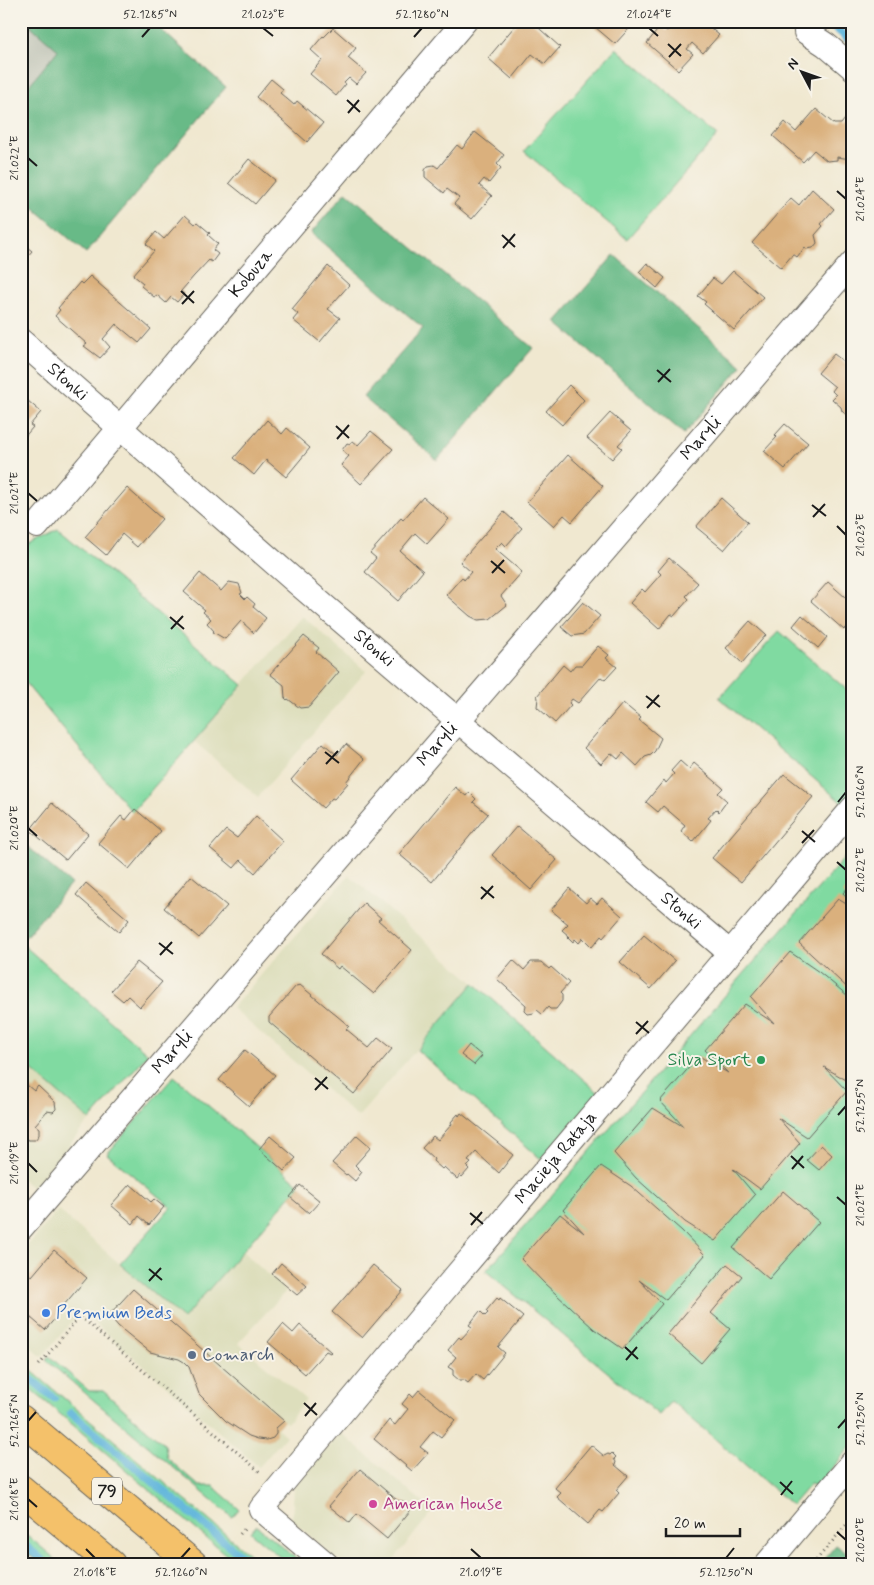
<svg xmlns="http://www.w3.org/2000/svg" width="874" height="1585" font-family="Mynerve,sans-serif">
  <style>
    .built { fill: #dddebc }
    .industrial { fill: #c2c6b9 }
    .green { fill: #80daa1; stroke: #4e7b5e }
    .forest { fill: #68ba87; stroke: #426b52 }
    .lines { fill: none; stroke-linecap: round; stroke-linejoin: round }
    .stream { stroke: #5eb5db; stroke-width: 8 }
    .building { fill: #dab07d }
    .minor-casing { stroke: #66635b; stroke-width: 26 }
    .major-casing { stroke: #66635b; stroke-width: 30 }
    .path { stroke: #66635b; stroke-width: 3; stroke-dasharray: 1 4; stroke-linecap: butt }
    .minor { stroke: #fff; stroke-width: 24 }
    .major { stroke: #f4c16a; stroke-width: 28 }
    .ticks { fill: none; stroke: #1c1c1c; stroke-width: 2 }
    .leisure-dot { fill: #2e9e5b; stroke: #f7f3e8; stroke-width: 2 }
    .shop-dot { fill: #3f7fe0; stroke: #f7f3e8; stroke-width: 2 }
    .service-dot { fill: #5c6f8a; stroke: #f7f3e8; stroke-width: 2 }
    .hotel-dot { fill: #d1479c; stroke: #f7f3e8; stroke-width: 2 }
    .labels { text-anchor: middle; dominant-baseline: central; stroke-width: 4; stroke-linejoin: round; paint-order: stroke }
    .shield { fill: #f7f3e8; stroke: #5e5c59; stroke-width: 1 }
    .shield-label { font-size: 16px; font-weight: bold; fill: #1c1c1c }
    .street-label { font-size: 18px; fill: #1c1c1c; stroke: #f7f3e8 }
    .leisure-label { font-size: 18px; fill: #27864d; stroke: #f7f3e8; text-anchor: end }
    .shop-label { font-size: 18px; fill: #366cbe; stroke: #f7f3e8; text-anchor: start }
    .service-label { font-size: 18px; fill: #4e5e75; stroke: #f7f3e8; text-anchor: start }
    .hotel-label { font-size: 18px; fill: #b23c85; stroke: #f7f3e8; text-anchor: start }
    .neatline { fill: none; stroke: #1c1c1c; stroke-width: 2 }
    .ticks-label { font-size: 12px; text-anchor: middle; fill: #1c1c1c }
  </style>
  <rect width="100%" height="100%" fill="#f7f3e8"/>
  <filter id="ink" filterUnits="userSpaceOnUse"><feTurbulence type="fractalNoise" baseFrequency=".02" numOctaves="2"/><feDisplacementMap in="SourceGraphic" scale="10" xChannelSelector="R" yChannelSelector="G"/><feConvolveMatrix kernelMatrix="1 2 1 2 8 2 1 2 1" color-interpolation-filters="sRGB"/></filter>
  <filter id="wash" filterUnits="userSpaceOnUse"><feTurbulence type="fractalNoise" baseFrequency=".0096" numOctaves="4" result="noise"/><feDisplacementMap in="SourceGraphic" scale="20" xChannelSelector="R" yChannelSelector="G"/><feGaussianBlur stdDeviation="1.12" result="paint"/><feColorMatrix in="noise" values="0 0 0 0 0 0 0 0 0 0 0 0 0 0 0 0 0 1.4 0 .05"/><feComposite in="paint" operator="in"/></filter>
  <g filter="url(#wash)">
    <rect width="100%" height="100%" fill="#f0e8d0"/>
    <g class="built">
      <polygon points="302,616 366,671 258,797 194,741"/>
      <polygon points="349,875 474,983 358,1117 232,1008"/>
      <polygon points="21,1061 90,1120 32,1188 21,1178"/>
      <polygon points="58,1210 183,1319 242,1251 286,1291 238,1343 306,1400 287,1423 284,1421 277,1428 286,1436 259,1467 81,1311 42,1357 21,1338 21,1253"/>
      <polygon points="341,1433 433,1511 390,1564 343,1564 292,1520 294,1488"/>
    </g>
    <polygon class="industrial" points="21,21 25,21 58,50 21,95"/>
    <g class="green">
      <polygon points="616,48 718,135 627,239 524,151"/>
      <polygon points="58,529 243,685 132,812 21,678 21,548"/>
      <polygon points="779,631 853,695 853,798 846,806 719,698"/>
      <polygon points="853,848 853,1444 817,1486 810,1484 792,1505 671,1401 659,1415 486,1271"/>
      <polygon points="21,943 148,1054 90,1120 21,1061"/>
      <polygon points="474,983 599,1093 541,1159 417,1050"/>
      <polygon points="174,1076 300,1185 183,1319 120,1264 171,1207 107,1154"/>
      <polygon points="49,1356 89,1391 103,1391 165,1445 167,1458 199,1486 213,1486 239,1509 232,1517 46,1360"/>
      <polygon points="21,1362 261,1564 237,1564 21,1381"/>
      <polygon points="256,1525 303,1564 288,1564 250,1532"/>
      <polygon points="21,1530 61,1564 40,1564 21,1548"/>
    </g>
    <g class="forest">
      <polygon points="25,21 151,21 226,87 86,253 21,197 21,95 58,50"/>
      <polygon points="346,192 533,348 437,460 363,397 423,328 311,233"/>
      <polygon points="614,255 742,366 684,434 556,322"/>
      <polygon points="21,841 71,884 21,942"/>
      <polygon points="836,1545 853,1558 853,1564 820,1564"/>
    </g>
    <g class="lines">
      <g class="stream">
        <polyline points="828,22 853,43"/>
        <polyline points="21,1371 54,1398"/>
        <polyline points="71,1413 251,1564"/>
        <polyline points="21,1542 47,1564"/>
      </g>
    </g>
    <g id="blocks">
      <g class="building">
        <polygon points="519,21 531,21 560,47 545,64 532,54 512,79 488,58"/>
        <polygon points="600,21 636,21 615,44 595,27"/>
        <polygon points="672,21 702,21 719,35 703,53 692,43 687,49 693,54 678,70 647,43 661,26 667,31 672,25 671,23"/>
        <polygon points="333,28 356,48 348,58 366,73 356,84 349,78 344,83 346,84 336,96 310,74 322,60 311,50 323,36 324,37"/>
        <polygon points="271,79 283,89 280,93 294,105 297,101 323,123 307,142 256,97"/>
        <polygon points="816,109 834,124 841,124 845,119 847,122 853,118 853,157 851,159 837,157 837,160 827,161 814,150 803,162 773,136 785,122 796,132"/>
        <polygon points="475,132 504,155 497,164 501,168 489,183 484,179 479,185 492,196 472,219 454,204 459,198 447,189 444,193 425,177 425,170 428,166 434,165 438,168 457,145 462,149"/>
        <polygon points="249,159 275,180 255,204 229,183"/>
        <polygon points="812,189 834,209 821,224 823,226 815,235 817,243 813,248 806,249 805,247 797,257 793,254 781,268 752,243 791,198 799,205"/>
        <polygon points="185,215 195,224 197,222 210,233 208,235 218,244 213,250 218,254 212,262 209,260 194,276 181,291 184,294 177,302 171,297 166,303 157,295 154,297 141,286 143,283 133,275 154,251 146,244 156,232 164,239"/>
        <polygon points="21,237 25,240 22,243 32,251 21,264"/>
        <polygon points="647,263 665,278 657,288 639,272"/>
        <polygon points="328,266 349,285 328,309 340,318 320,342 293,320 298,314 292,309"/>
        <polygon points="733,271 763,297 734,330 704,304 706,302 698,296 713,278 721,284"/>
        <polygon points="90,276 151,329 139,343 116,324 103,339 110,347 100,358 84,346 87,344 55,316 60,310 58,308 80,282 82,284"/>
        <polygon points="834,354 853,369 852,416 850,414 845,414 842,411 841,407 832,399 836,395 832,391 835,387 818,373"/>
        <polygon points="569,385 584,400 562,425 546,411"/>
        <polygon points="21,395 41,412 30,425 33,427 21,441"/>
        <polygon points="610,413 631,431 618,445 622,448 612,459 587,438"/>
        <polygon points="267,420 282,434 287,428 310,448 286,477 266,460 254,475 234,458"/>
        <polygon points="785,424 808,443 785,469 764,451 777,437 775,435"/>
        <polygon points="371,431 393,449 361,484 341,465 349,456 342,450 347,443 349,444 353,441 358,445"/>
        <polygon points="568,455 603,486 572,522 564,515 554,526 527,502"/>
        <polygon points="127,488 162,519 137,547 122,534 106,555 85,537"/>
        <polygon points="423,497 449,519 427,544 415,533 400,551 423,571 398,601 365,572 376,558 370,553 401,518 403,520"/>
        <polygon points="721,498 748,522 724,550 696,527"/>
        <polygon points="504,512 522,528 506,546 502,542 495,549 522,572 501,596 507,605 490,619 478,620 470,616 446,595 462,577 464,580 471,572 460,562"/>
        <polygon points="669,558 698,583 686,596 689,599 674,616 671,614 659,629 630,603 642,589 645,592 661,574 658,571"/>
        <polygon points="200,573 221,591 229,582 239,584 242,593 240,594 245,599 247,597 255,604 253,607 266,618 254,633 241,621 225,639 213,632 214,631 207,623 211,619 203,612 205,610 184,592"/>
        <polygon points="828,582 853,604 853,621 844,630 811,601"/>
        <polygon points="583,602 600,616 584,634 572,636 561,627"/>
        <polygon points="802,615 827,637 818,648 793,626"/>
        <polygon points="750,621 766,635 742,663 726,648"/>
        <polygon points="304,636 319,648 316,652 339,672 309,707 300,708 288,699 287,700 285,698 284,685 270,674"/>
        <polygon points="598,646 609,655 606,658 617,667 605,680 601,677 578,703 572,699 569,703 571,705 555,723 537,707 538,698 537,696 563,665 570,671 575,665 582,665"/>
        <polygon points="623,703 641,718 639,720 661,738 655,751 651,755 645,757 637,766 623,753 618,759 611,753 601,764 584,748"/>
        <polygon points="323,743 337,755 346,744 364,759 346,782 348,783 334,799 332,798 323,808 291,780"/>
        <polygon points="680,761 689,769 694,763 723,788 718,793 727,801 719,812 716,809 708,818 711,820 693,842 681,831 685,825 663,806 658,812 646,802 664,780 666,783 674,774 671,771"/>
        <polygon points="784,774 813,797 741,882 712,858"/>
        <polygon points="455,787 466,796 469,792 476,799 473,802 488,814 432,882 399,854"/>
        <polygon points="52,803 88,834 66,860 30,830"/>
        <polygon points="135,809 161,831 129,869 98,843 121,816 126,820"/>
        <polygon points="256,816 283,841 255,873 241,860 234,868 210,848 226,830 237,838"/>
        <polygon points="517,826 557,860 531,890 492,855"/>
        <polygon points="191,876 227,906 199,938 164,908"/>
        <polygon points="853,882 853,904 843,893"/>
        <polygon points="86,883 129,920 119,932 76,895"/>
        <polygon points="569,888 586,903 590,898 597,904 602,898 622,916 603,938 601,936 592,947 583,938 579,943 575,939 573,942 568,937 569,936 562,930 568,924 551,910"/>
        <polygon points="838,899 853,908 853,993 799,943"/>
        <polygon points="364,903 381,918 378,920 412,950 374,994 340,966 338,969 321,954"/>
        <polygon points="644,935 675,961 651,989 620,962"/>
        <polygon points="790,952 819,972 853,1000 853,1084 824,1067 847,1091 807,1137 778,1118 800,1143 760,1189 733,1169 755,1195 715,1241 685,1222 636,1178 614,1153 653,1108 684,1127 660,1101 699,1056 728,1073 705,1050 745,1004 774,1023 751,997"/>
        <polygon points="513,960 524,970 531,962 541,962 549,969 551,967 569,983 560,993 562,995 562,1001 556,1009 550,1009 548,1007 542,1014 537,1010 534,1013 528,1014 525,1011 526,1005 497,979"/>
        <polygon points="137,962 162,982 140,1007 128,996 123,1001 111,991"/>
        <polygon points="300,985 349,1026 346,1029 369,1048 378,1038 392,1049 354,1094 269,1022 269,1017 296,986"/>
        <polygon points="469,1045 482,1056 474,1065 461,1055"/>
        <polygon points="245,1050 275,1075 249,1106 219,1080"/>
        <polygon points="21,1080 34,1091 38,1086 55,1102 56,1109 53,1112 47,1111 35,1125 39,1128 39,1135 35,1140 28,1140 24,1137 21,1140"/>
        <polygon points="461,1113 513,1155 499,1173 476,1152 468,1161 471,1163 467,1167 469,1169 462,1177 460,1175 457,1179 444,1167 442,1169 433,1161 434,1159 422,1148 433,1136 438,1140 452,1124 451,1122 458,1114 459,1116"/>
        <polygon points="357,1135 371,1147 355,1165 362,1172 355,1181 347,1174 346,1175 332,1163"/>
        <polygon points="270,1136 296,1158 284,1171 259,1149"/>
        <polygon points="821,1145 832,1155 819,1170 807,1160"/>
        <polygon points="601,1166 631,1186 682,1231 705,1255 666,1300 639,1280 662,1304 623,1349 594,1329 544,1283 521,1259 560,1214 584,1233 563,1210"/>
        <polygon points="130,1184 151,1202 154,1199 164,1207 149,1225 139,1216 133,1224 111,1205"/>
        <polygon points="300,1185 320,1201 309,1213 290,1197"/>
        <polygon points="783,1191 819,1222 769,1279 733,1248"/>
        <polygon points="54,1250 87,1278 57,1313 58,1315 45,1330 23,1311 21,1313 21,1281 28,1273 32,1276"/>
        <polygon points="281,1263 307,1286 297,1295 272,1274"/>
        <polygon points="727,1264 742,1276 711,1313 730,1329 701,1363 668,1334"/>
        <polygon points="373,1265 403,1290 362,1338 332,1312"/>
        <polygon points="133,1289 284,1421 276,1428 276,1434 273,1438 267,1440 258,1439 249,1436 226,1421 199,1394 189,1367 184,1362 179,1359 150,1352 118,1326 109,1315"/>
        <polygon points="497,1298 499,1300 500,1298 523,1317 498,1347 505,1353 483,1380 476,1374 468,1383 464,1380 459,1380 453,1375 453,1370 448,1367 456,1357 448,1350 459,1337 461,1339 472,1327 469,1325 480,1311 485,1316 488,1313 486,1311"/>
        <polygon points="283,1324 293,1333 300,1325 331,1352 330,1353 326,1351 305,1374 268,1342"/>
        <polygon points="419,1390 455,1420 441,1437 433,1431 420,1447 428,1453 412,1471 374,1439 389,1420 395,1425 408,1409 402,1404 410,1394 413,1397"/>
        <polygon points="591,1445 604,1456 608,1454 610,1455 612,1453 616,1457 614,1459 616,1462 615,1465 628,1476 616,1490 619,1493 603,1512 600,1510 588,1524 557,1497 561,1493 555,1488"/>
        <polygon points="360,1469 398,1501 403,1501 409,1506 410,1511 387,1539 357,1514 350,1523 329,1506"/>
      </g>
    </g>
  </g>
  <g filter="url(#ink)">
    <use href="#blocks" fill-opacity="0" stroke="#66635b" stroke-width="1"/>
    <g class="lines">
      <defs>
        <g id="minor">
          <polyline points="806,32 826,45 853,68"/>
          <path id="s1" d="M 21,341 L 295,581 L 729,952"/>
          <path id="s2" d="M 37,526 L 465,21"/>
          <path id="s3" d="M 21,1228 L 853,262"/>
          <path id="s4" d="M 326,1564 L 261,1509 L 449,1284 L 853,808"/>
          <polyline points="767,1564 853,1462"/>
        </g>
        <g id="major">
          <polyline points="21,1419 193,1564"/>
          <polyline points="21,1489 111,1564"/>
        </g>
      </defs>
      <use href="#minor" class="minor-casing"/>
      <use href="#major" class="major-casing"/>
      <g class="path">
        <polyline points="21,1330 31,1318"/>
        <polyline points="39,1365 80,1316 260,1472"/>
        <polyline points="240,1534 246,1527"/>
        <polyline points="813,1564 853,1517"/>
      </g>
      <use href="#minor" class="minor"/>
      <use href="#major" class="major"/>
    </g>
  </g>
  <path class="ticks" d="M 263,28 L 273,36M 649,28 L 658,36M 142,37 L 150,28M 414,37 L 422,28M 668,44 L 681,56M 669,57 L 681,44M 347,100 L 360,112M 348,113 L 359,100M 28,158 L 37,166M 837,191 L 846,199M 502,235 L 515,247M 503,248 L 515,234M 181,291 L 194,303M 182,304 L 194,291M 657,370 L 671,382M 658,382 L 670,369M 336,426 L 349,438M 337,439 L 349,425M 28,493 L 37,501M 812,505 L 826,516M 813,517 L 825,504M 837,526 L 846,535M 491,561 L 505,573M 492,573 L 504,560M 170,617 L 184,629M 171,629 L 183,616M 646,696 L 660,707M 647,708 L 659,695M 325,752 L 339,763M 326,764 L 338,751M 838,802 L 846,792M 28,828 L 37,836M 802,831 L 815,842M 802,843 L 814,830M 837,862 L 846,870M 481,887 L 494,898M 481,899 L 493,886M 159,943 L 173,954M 160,955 L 172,942M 636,1022 L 649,1033M 636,1034 L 648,1021M 315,1078 L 328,1089M 315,1090 L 327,1077M 838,1115 L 846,1106M 791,1156 L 804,1168M 28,1163 L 37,1172M 792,1169 L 803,1156M 837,1197 L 846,1205M 470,1213 L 483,1224M 471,1225 L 482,1212M 149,1269 L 162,1280M 149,1281 L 161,1268M 625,1347 L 638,1359M 626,1360 L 637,1347M 304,1403 L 317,1415M 305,1416 L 316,1403M 28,1421 L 36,1412M 838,1428 L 846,1419M 780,1482 L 793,1494M 781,1495 L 792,1481M 28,1499 L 37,1507M 837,1532 L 846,1540M 86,1549 L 95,1558M 471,1549 L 481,1558M 181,1558 L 190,1548M 726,1558 L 734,1548"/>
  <circle class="leisure-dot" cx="761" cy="1060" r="5"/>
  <circle class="shop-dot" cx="46" cy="1313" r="5"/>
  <circle class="service-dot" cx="192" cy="1355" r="5"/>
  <circle class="hotel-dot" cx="373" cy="1504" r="5"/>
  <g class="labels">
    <rect class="shield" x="92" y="1477.5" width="30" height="27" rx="4"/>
    <g class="shield-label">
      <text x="107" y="1491">79</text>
    </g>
    <g class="street-label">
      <text stroke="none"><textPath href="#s2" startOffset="331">Kobuza</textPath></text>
      <text stroke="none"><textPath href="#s1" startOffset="62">Słonki</textPath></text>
      <text stroke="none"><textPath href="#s3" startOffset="1042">Maryli</textPath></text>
      <text stroke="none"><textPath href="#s1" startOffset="468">Słonki</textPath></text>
      <text stroke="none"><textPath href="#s3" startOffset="638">Maryli</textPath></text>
      <text stroke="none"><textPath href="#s1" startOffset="872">Słonki</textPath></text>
      <text stroke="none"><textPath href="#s3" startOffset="232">Maryli</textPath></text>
      <text stroke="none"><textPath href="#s4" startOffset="544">Macieja Rataja</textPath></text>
    </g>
    <g class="leisure-label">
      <text x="751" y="1060">Silva Sport</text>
    </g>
    <g class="shop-label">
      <text x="56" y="1313">Premium Beds</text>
    </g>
    <g class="service-label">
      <text x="202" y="1355">Comarch</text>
    </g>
    <g class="hotel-label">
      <text x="383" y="1504">American House</text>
    </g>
  </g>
  <rect width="874" height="1585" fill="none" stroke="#f7f3e8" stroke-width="55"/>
  <g transform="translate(802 72) rotate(311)" stroke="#f7f3e8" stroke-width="4" paint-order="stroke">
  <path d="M0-4L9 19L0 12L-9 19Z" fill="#1c1c1c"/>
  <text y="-8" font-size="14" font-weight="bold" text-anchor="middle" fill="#1c1c1c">N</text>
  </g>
  <path d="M666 1528v8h74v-8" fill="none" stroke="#1c1c1c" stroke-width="2.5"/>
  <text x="674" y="1528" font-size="15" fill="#1c1c1c" stroke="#f7f3e8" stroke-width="4" paint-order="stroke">20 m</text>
  <rect x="28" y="28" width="818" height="1530" class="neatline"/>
  <g class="ticks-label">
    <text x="150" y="18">52.1285°N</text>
    <text x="263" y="18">21.023°E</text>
    <text x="422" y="18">52.1280°N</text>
    <text x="649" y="18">21.024°E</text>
    <text transform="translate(14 158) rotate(-90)" y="4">21.022°E</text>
    <text transform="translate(860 199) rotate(-90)" y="4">21.024°E</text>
    <text transform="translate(14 493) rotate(-90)" y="4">21.021°E</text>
    <text transform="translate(860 535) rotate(-90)" y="4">21.023°E</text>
    <text transform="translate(860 792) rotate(-90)" y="4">52.1260°N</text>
    <text transform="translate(14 828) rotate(-90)" y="4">21.020°E</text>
    <text transform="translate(860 870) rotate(-90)" y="4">21.022°E</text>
    <text transform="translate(860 1106) rotate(-90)" y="4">52.1255°N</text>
    <text transform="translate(14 1163) rotate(-90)" y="4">21.019°E</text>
    <text transform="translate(860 1205) rotate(-90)" y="4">21.021°E</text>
    <text transform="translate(860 1419) rotate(-90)" y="4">52.1250°N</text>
    <text transform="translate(14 1421) rotate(-90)" y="4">52.1265°N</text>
    <text transform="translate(14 1499) rotate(-90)" y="4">21.018°E</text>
    <text transform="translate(860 1540) rotate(-90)" y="4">21.020°E</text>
    <text x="95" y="1576">21.018°E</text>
    <text x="181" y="1576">52.1260°N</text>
    <text x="481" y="1576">21.019°E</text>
    <text x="726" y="1576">52.1250°N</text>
  </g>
</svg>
